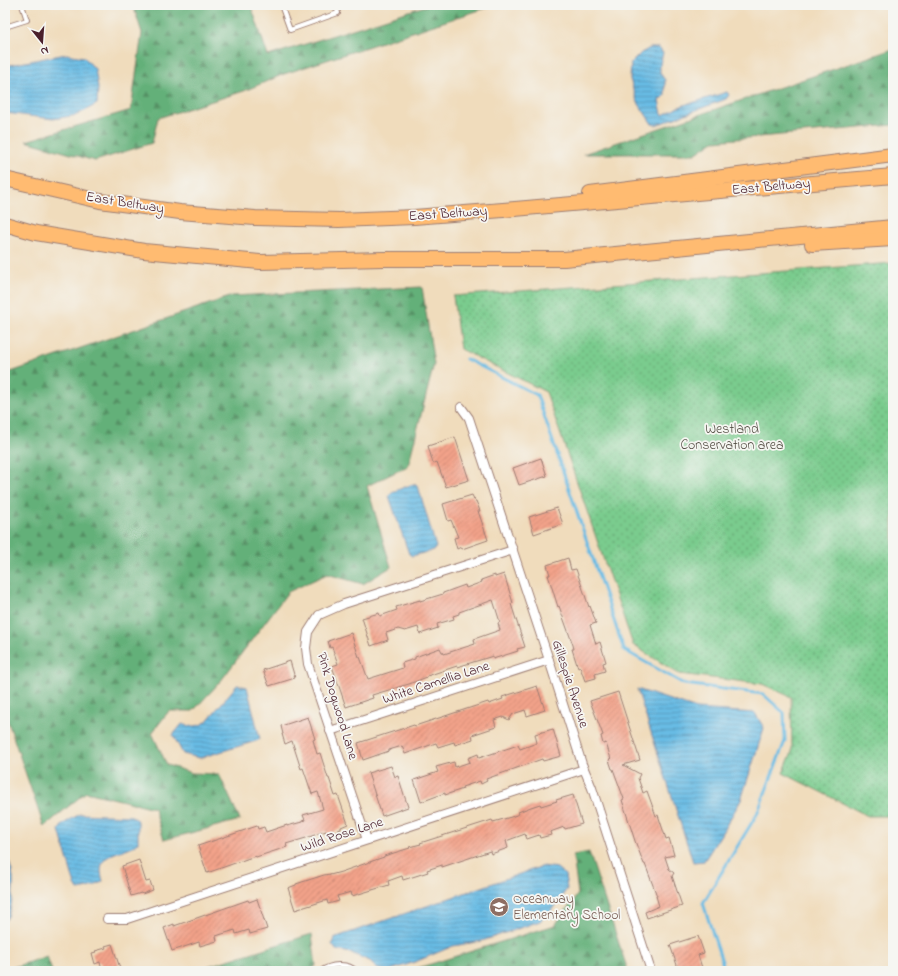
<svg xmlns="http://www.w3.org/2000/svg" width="898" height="976" font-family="'Indie Flower',sans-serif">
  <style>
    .forest { fill: url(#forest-firs); stroke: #566852 }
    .park { fill: url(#park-dots); stroke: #62765c }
    .water { fill: url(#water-rules); stroke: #596d88 }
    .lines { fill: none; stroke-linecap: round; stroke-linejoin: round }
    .stream { stroke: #68bbe4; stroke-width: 3 }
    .building { fill: url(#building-hatch) }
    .service-casing { stroke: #9d7e74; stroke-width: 6 }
    .minor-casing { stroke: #9d7e74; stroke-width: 10 }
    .motorway-casing { stroke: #9d7e74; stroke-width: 16 }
    .service { stroke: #fff; stroke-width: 4 }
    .minor { stroke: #fff; stroke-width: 8 }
    .motorway { stroke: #ffbb71; stroke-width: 14 }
    .labels { text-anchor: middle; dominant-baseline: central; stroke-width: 3.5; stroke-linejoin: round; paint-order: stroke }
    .street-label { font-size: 14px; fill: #4a1f2b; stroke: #f6f6f2 }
    .park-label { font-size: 14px; fill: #585349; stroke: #f6f6f2 }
    .education-label { font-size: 14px; fill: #785e54; stroke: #f6f6f2; text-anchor: start }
  </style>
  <defs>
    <pattern id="forest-firs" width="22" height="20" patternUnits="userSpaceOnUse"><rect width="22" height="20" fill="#63b079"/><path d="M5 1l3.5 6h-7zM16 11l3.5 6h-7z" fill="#548f63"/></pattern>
    <pattern id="park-dots" width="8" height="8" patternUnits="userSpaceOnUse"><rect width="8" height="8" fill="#7acc8e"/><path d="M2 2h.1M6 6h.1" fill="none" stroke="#66a574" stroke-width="1.8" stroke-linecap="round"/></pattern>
    <pattern id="water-rules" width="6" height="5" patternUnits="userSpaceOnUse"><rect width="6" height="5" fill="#68bbe4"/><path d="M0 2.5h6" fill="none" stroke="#5897b9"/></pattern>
    <pattern id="building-hatch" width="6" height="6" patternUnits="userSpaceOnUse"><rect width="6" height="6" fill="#f3a38a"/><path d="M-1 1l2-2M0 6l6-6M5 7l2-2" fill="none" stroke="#c78471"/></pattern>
  </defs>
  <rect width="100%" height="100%" fill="#f6f6f2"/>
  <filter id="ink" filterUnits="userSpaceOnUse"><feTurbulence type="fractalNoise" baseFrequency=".025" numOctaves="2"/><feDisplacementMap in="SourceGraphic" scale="8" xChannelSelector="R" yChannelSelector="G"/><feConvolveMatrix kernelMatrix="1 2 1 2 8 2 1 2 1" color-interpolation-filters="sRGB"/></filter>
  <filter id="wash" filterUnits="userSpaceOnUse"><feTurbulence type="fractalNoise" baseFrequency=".012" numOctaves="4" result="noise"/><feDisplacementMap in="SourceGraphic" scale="16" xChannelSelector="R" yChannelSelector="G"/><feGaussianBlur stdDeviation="0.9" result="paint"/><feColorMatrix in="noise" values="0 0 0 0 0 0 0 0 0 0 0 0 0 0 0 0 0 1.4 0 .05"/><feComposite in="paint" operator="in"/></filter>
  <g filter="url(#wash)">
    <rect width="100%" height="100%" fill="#f0dcbc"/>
    <g class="forest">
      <polygon points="133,5 251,5 268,56 428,5 495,5 284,74 244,91 158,118 152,143 95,161 26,141 131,110 142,33"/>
      <polygon points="893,49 893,125 714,141 695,154 583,154"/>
      <polygon points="422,287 434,364 408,466 367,486 391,567 363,584 327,574 288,592 220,682 193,711 169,711 152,733 167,765 192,773 219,774 240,820 164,840 154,808 86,792 44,827 5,713 5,374 232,296"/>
      <polygon points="589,852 628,971 420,971 418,968 555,925 578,894 573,855"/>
      <polygon points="312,934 316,966 310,971 192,971"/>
      <polygon points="47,956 52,971 5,971 5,970"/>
    </g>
    <polygon class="park" points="893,263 893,816 868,816 783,773 792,752 791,697 762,684 679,674 633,645 546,392 460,349 453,296"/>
    <g class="water">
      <polygon points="650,48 659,48 663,53 660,65 660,73 665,80 665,96 659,100 662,114 663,115 679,107 687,104 692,103 727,92 729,95 726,99 656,125 652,124 637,101 630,79 631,63 641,53"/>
      <polygon points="66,54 84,57 95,69 98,88 97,104 77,115 53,119 5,113 5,66"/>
      <polygon points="413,484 418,486 436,547 434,550 412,556 409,554 389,496 392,492"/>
      <path d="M 237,685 L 247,687 L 260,739 L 256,741 L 200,758 L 183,754 L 173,735 L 182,724 C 191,727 198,727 206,722 Z"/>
      <polygon points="637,689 697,709 755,713 764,728 741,800 720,836 704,861 693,862"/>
      <path d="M 80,814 L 132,816 L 138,821 L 138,843 C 123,854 93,851 103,881 C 96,886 87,889 78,890 L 75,885 L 59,830 L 63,824 Z"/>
      <path d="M 5,849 C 7,858 12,868 13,877 C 14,887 12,914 5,921 Z"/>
      <polygon points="543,866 557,868 565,875 567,889 550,912 540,921 482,941 453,946 415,962 388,971 378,969 370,961 351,953 336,950 332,944 334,938"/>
    </g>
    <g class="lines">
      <polyline class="stream" points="466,359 537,395 624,650 684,684 763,694 784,713 785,741 757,814 703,903 725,971"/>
    </g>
    <g id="blocks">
      <g class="building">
        <polygon points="455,437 469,480 446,487 437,462 433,463 428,446"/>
        <polygon points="541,458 547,476 519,485 513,468"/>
        <polygon points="472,495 474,499 474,498 475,501 476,501 480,511 478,511 488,540 462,549 461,547 457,549 454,538 458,537 451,520 448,521 443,504"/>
        <polygon points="557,508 563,524 534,534 529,517"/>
        <polygon points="568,558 571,570 576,569 589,607 590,606 596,623 590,625 596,644 600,642 606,662 603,663 605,671 595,674 596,678 585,681 580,667 578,668 572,649 574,649 573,645 559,606 558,607 548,575 550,575 547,565"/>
        <polygon points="504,574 513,603 511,604 525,647 517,649 518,651 493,659 493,656 457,667 457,666 427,676 427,677 409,684 372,695 373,698 346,707 332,666 338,664 332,647 330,648 328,641 351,633 359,657 360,657 368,679 403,668 402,663 415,659 415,657 440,648 442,652 443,652 444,654 475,644 474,639 500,630 498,623 500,622 493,600 459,612 459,614 453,616 454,619 437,624 438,628 420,634 418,627 405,631 398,629 386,633 388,640 371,646 362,618 379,613 380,616 397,610 396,607 420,600 420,601 443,594 443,593 465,585 466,588 482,582 481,580 495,575 495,577"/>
        <polygon points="290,661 295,678 269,686 263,670"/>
        <polygon points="537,686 545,710 527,716 525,710 513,714 509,720 503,717 494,720 496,727 472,735 473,739 455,745 454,742 438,747 436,743 405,754 402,746 389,750 389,751 363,760 358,743 414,725 415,726 439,718 488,702 489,704 503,699 502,697"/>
        <polygon points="618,692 640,760 623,765 640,774 638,778 643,793 647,791 656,816 658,815 666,839 669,838 674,855 665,857 669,869 674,873 672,876 682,906 647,918 645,912 659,906 656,896 657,896 645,864 644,864 635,841 622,800 624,799 613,769 612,769 609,760 610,759 610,758 611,759 606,743 603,744 601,736 603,735 590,701"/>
        <polygon points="308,717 315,739 313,740 317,754 320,753 328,778 329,778 335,796 338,795 348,824 341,827 341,829 327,834 326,831 306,838 286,844 287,847 256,857 255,856 207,873 198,846 257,826 258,829 264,827 266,832 287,825 287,826 302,822 302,821 305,820 303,815 323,809 318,792 312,794 303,768 301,769 292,741 285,744 282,734 283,734 281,726"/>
        <polygon points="553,729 561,756 543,761 542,759 486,779 487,781 481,784 480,781 462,787 463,789 445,795 445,793 421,802 414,780 438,772 436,767 454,762 455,767 470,762 468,758 478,754 479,758 518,745 520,749 537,743 535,734"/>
        <polygon points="391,766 395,777 398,776 408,807 382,816 368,773"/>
        <polygon points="573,795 582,824 565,829 564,827 550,832 551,835 540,838 539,835 527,839 525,834 506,841 508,848 491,854 490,851 442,867 442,865 427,870 428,872 403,880 402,876 388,881 389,885 352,896 351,892 337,896 339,901 328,904 327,900 295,910 288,888 296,885 296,884 324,875 330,874 330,875 341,872 384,857 384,856 410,848 409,847 421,844 420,843 492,820 493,822 511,817 519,814 518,812 531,807 540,804 541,806 557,801 556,800"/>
        <polygon points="139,860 146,882 150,881 153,890 142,894 141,893 131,896 122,866"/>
        <polygon points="257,899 267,929 250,934 249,930 236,934 235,930 216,936 217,941 200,946 199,942 172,951 164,928 174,924 174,926 191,920 248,900 249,902"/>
        <polygon points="698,936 704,953 698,955 703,971 679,971 670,945"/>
        <polygon points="112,944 121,971 102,971 100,962 95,964 92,953 96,952 95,951 106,948 105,946"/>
      </g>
    </g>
  </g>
  <g filter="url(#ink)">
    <use href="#blocks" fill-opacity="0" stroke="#9d7e74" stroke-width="1"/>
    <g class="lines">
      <defs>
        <g id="service">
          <polyline points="281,5 290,30 338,13 336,5"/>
          <polyline points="5,27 27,20 22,5"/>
          <path d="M 321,971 C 330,964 348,962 356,971"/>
        </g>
        <g id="minor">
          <polyline points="461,407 469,418 549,660 582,764 592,788 651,971"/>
          <polyline points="330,731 549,660"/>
          <polyline points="367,840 308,664 306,648 308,632 319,615 344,604 513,550"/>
          <polyline points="107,919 127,919 584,769"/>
        </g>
        <g id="motorway">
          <polyline points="5,179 100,201 180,212 255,218 339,220 414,217 503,210 893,176"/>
          <polyline points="590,194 893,155"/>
          <polyline points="5,224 36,233 144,251 260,262 383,259 564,259 893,227"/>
          <polyline points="812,244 893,239"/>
        </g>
      </defs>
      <use href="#service" class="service-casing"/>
      <use href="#minor" class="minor-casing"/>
      <use href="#motorway" class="motorway-casing"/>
      <use href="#service" class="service"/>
      <use href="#minor" class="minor"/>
      <use href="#motorway" class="motorway"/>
    </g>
  </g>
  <defs>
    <symbol id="school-disc" viewBox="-11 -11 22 22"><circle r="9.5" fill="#8d6e63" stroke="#f6f6f2"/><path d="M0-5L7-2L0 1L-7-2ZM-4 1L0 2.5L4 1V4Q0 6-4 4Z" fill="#fff"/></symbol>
  </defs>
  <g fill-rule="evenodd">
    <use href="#school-disc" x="488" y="896" width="22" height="22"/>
  </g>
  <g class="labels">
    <g class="street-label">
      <text transform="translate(771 187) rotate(-5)">East Beltway</text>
      <text transform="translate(125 203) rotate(9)">East Beltway</text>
      <text transform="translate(448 214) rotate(-4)">East Beltway</text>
      <text transform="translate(436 683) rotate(-18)">White Camellia Lane</text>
      <text transform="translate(570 684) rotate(72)">Gillespie Avenue</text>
      <text transform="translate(337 706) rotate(73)">Pink Dogwood Lane</text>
      <text transform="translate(342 835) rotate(-18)">Wild Rose Lane</text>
    </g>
    <g class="park-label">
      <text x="732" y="429">Westland<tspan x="732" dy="16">Conservation area</tspan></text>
    </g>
    <g class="education-label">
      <text x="513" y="899">Oceanway<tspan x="513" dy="16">Elementary School</tspan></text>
    </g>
  </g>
  <rect width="898" height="976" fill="none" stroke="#f6f6f2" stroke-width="20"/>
  <g transform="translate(42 42) rotate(163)" stroke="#f6f6f2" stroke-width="3" paint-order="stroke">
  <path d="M0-3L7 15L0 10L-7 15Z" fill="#4a1f2b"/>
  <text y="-6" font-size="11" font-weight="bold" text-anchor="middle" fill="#4a1f2b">N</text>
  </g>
</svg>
